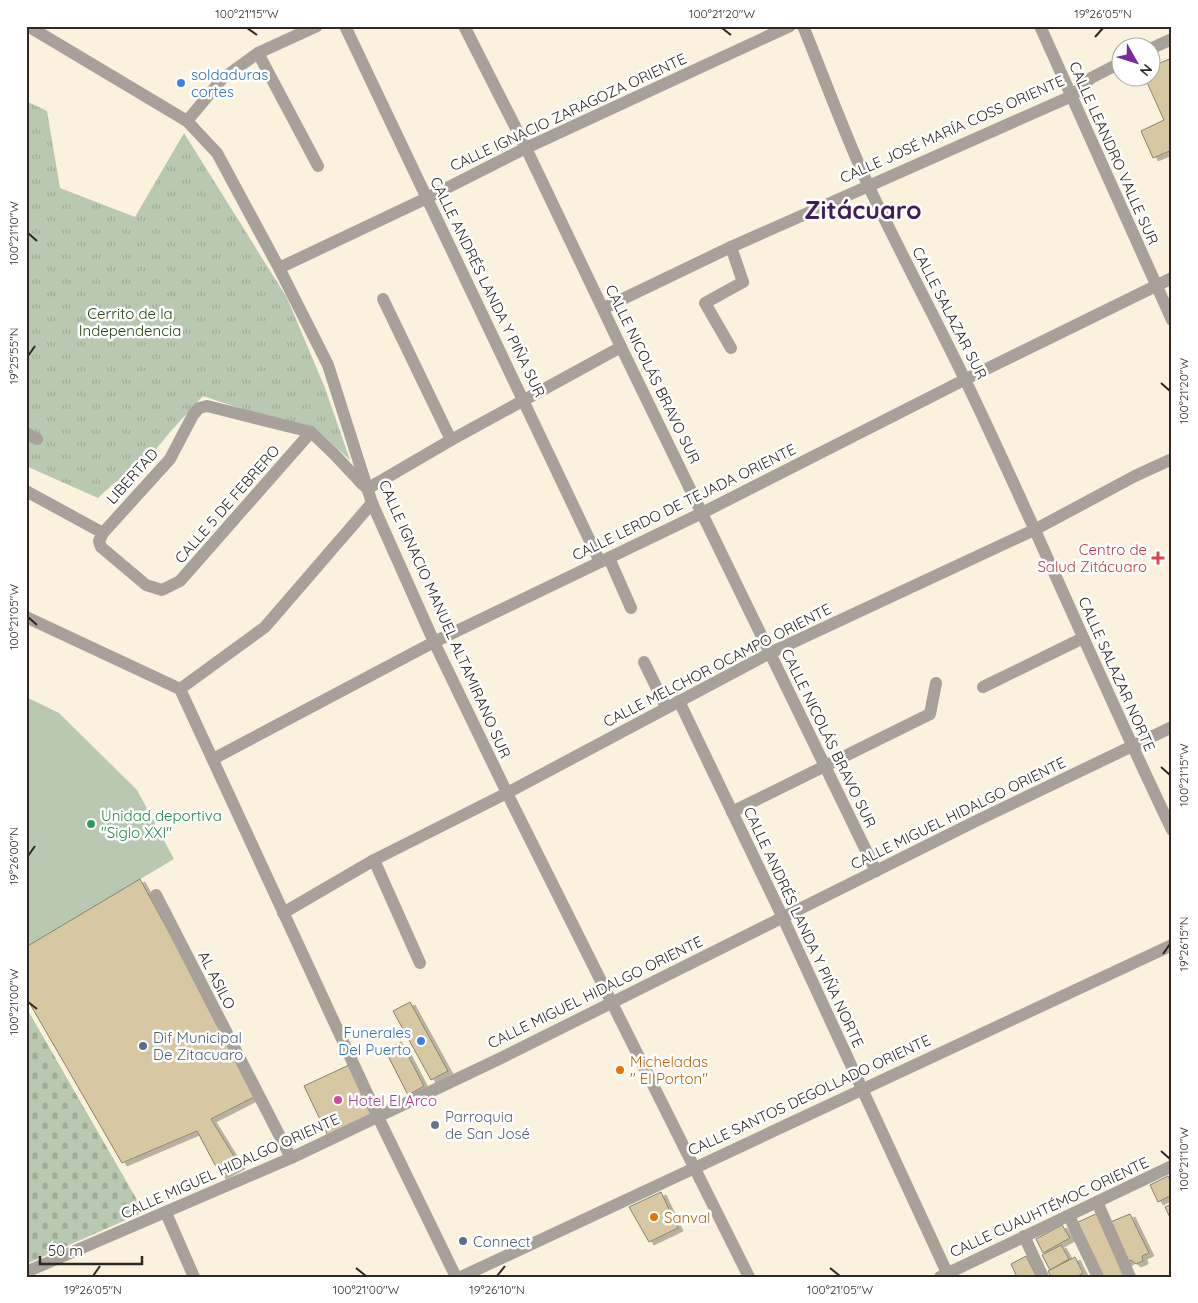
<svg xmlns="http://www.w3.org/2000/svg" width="1198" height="1303" font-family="Quicksand,sans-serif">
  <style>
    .grass { fill: #b9c8b0 }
    .cemetery { fill: url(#cemetery-stones) }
    .park { fill: url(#park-tufts) }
    .building { fill: #d7c8a3; stroke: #88806d; filter: url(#shadow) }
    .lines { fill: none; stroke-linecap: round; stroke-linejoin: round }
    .minor { stroke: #a8a19a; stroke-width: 12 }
    .tertiary { stroke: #a8a19a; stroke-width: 12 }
    .ticks { fill: none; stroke: #2d2922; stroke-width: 2 }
    .shop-dot { fill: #3f7fe0; stroke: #fff; stroke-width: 2 }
    .health-dot { fill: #e0444e; stroke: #fff; stroke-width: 2 }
    .leisure-dot { fill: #2e9e5b; stroke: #fff; stroke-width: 2 }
    .service-dot { fill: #5c6f8a; stroke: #fff; stroke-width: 2 }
    .food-dot { fill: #e8710a; stroke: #fff; stroke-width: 2 }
    .hotel-dot { fill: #d1479c; stroke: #fff; stroke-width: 2 }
    .worship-dot { fill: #6b7280; stroke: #fff; stroke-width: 2 }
    .labels { text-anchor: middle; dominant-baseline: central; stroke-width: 5; stroke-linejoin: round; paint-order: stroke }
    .shop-label { font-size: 15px; fill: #366cbe; stroke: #fff; text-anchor: start }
    .street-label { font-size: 15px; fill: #2d2922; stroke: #fff }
    .park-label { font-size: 15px; fill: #274210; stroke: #fff }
    .health-label { font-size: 15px; fill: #be3a42; stroke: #fff; text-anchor: end }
    .leisure-label { font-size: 15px; fill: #27864d; stroke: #fff; text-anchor: start }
    .service-label { font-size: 15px; fill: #4e5e75; stroke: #fff; text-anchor: start }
    .food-label { font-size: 15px; fill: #c56008; stroke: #fff; text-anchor: start }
    .hotel-label { font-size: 15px; fill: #b23c85; stroke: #fff; text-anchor: start }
    .worship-label { font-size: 15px; fill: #5b616d; stroke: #fff; text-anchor: start }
    .town-label { font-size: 25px; font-weight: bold; fill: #421e55; stroke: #fff }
    .neatline { fill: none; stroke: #2d2922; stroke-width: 2 }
    .ticks-label { font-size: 12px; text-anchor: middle; fill: #2d2922 }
  </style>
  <defs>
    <pattern id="cemetery-stones" width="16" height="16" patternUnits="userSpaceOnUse" patternTransform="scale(1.25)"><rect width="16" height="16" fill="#b9c8b0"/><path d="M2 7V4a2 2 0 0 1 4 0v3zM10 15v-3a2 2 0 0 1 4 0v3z" fill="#9fac97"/></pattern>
    <pattern id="park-tufts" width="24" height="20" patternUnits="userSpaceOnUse" patternTransform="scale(1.25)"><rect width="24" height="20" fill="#b9c8b0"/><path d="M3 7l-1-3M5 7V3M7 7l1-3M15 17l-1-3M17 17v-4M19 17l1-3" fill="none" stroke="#9fac97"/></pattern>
    <filter id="shadow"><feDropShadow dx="5" dy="3" stdDeviation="0" flood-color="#0004"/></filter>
  </defs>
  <rect width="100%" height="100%" fill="#fbf2dd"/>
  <polygon class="grass" points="26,697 59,713 137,790 174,859 26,947"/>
  <polygon class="cemetery" points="26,1007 144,1212 26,1264"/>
  <polygon class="park" points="26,101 47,111 60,188 135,217 184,133 287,298 325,388 350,460 314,427 311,432 203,396 170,432 152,454 145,467 114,483 98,498 26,466"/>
  <g class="building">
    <polygon points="1172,58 1172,150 1153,158 1141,131 1164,120 1145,78 1150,78 1150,67"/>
    <polygon points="140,879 258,1095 211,1119 240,1166 221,1176 197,1131 122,1163 26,997 26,947"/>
    <polygon points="410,1002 448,1071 431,1080 393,1011"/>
    <polygon points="401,1042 424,1086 408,1095 385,1050"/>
    <polygon points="349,1065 373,1114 328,1136 304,1086"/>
    <polygon points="1168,1176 1172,1184 1172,1195 1158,1202 1150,1185"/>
    <polygon points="661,1192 678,1228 649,1242 629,1207"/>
    <polygon points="1172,1204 1172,1222 1165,1207"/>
    <polygon points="1098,1213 1126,1277 1100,1277 1076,1223"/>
    <polygon points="1130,1214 1149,1253 1142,1256 1143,1261 1136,1264 1131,1260 1126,1263 1108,1223"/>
    <polygon points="1062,1225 1070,1238 1043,1253 1036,1239"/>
    <polygon points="1061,1245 1069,1259 1050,1270 1042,1255"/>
    <polygon points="1026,1256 1037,1277 1017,1277 1011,1264"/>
    <polygon points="1075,1257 1083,1273 1076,1277 1051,1277 1048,1271"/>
  </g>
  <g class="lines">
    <g class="minor">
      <polyline points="28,26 187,121 217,153 279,268 328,365 372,503 434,642 507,793 749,1277"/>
      <polyline points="345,26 600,562"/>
      <polyline points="464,26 526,148 621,347 876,871"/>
      <path d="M 803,26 C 825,80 845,135 869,187 C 907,267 950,345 987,426 C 1050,560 1108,697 1172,830"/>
      <polyline points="1040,26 1172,320"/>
      <polyline points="1150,49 1172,39"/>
      <polyline points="258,53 318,166"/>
      <polyline points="187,121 222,79 258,53 317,26"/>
      <polyline points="279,268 427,198 526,148 790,26"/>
      <polyline points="383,299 451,440"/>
      <polyline points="604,308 731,247 1072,96 1091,78 1120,63"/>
      <polyline points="731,348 705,303 743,282 731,247"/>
      <polyline points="311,432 180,581 162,590 146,585 101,547 99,541 103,533 170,459 193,415 199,408 207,406 311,432 334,454 363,485"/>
      <polyline points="26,433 37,439"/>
      <polyline points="367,489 451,440 621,347"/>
      <polyline points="26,491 103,533"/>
      <polyline points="609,558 631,608"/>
      <polyline points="644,662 666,707"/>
      <polyline points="983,687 1083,638"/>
      <polyline points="180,689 265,627 372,503"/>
      <polyline points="679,701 783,918 949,1277"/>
      <polyline points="213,759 434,642 702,513 966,379 1172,278"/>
      <polyline points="732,812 930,714 936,683"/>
      <polyline points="374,860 420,963"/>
      <polyline points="156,895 291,1158"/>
      <polyline points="283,913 374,860 507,793 770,653 1036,529 1135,476 1172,459"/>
      <polyline points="1097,1202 1130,1277"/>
      <polyline points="166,1213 194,1277"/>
      <polyline points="1069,1216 1098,1277"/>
      <polyline points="1024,1236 1043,1277"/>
      <polyline points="461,1277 1172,945"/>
      <polyline points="940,1277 1172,1166"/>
    </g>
    <g class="tertiary">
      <polyline points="26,617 180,689 378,1117 456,1277"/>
      <polyline points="26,1272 291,1158 499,1059 976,821 1172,727"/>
    </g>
  </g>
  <path class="ticks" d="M 247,28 L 257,35M 722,28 L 731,35M 1095,37 L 1103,28M 28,233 L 37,241M 28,356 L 35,346M 1161,383 L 1170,391M 28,617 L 37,625M 1161,767 L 1170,775M 28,856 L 35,846M 1163,954 L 1170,944M 28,1002 L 37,1009M 1161,1151 L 1170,1159M 356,1268 L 366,1276M 830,1268 L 840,1276M 93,1276 L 100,1266M 497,1276 L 505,1266"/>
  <g class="shop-dot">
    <circle cx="181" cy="83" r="5"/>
    <circle cx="421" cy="1041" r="5"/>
  </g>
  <path class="health-dot" d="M1155.5 550.5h5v5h5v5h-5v5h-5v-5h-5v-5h5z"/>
  <circle class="leisure-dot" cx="91" cy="824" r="5"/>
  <g class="service-dot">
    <circle cx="143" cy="1046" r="5"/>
    <circle cx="463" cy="1241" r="5"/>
  </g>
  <g class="food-dot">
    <circle cx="620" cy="1070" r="5"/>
    <circle cx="654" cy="1217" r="5"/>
  </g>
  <circle class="hotel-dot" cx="338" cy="1100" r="5"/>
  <circle class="worship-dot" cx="435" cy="1125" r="5"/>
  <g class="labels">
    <g class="shop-label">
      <text x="191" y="74">soldaduras<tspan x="191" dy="17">cortes</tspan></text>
      <text x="411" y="1032" text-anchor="end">Funerales<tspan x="411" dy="17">Del Puerto</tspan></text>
    </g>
    <g class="street-label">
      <text transform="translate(568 112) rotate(-25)">CALLE IGNACIO ZARAGOZA ORIENTE</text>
      <text transform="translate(952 129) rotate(-24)">CALLE JOSÉ MARÍA COSS ORIENTE</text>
      <text transform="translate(1114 153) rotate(66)">CALLE LEANDRO VALLE SUR</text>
      <text transform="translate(488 287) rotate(64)">CALLE ANDRÉS LANDA Y PIÑA SUR</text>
      <text transform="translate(950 313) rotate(63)">CALLE SALAZAR SUR</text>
      <text transform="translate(653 374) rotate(64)">CALLE NICOLÁS BRAVO SUR</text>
      <text transform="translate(132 476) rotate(-48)">LIBERTAD</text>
      <text transform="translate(684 502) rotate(-26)">CALLE LERDO DE TEJADA ORIENTE</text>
      <text transform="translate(227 504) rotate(-49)">CALLE 5 DE FEBRERO</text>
      <text transform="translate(445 619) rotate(66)">CALLE IGNACIO MANUEL ALTAMIRANO SUR</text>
      <text transform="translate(717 665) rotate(-27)">CALLE MELCHOR OCAMPO ORIENTE</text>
      <text transform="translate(1117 674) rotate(66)">CALLE SALAZAR NORTE</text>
      <text transform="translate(829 738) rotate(64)">CALLE NICOLÁS BRAVO SUR</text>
      <text transform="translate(958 813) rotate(-26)">CALLE MIGUEL HIDALGO ORIENTE</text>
      <text transform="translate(804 927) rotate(65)">CALLE ANDRÉS LANDA Y PIÑA NORTE</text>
      <text transform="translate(217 980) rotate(63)">AL ASILO</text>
      <text transform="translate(595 992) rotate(-26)">CALLE MIGUEL HIDALGO ORIENTE</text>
      <text transform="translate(809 1095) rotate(-25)">CALLE SANTOS DEGOLLADO ORIENTE</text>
      <text transform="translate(230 1166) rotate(-24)">CALLE MIGUEL HIDALGO ORIENTE</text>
      <text transform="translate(1049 1207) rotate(-25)">CALLE CUAUHTÉMOC ORIENTE</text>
    </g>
    <g class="park-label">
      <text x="130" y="313">Cerrito de la<tspan x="130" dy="17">Independencia</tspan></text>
    </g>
    <g class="health-label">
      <text x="1147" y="549">Centro de<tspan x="1147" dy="17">Salud Zitácuaro</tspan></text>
    </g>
    <g class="leisure-label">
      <text x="101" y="815">Unidad deportiva<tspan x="101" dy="17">"Siglo XXI"</tspan></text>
    </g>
    <g class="service-label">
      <text x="153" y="1037">Dif Municipal<tspan x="153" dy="17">De Zitacuaro</tspan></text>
      <text x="473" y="1241">Connect</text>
    </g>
    <g class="food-label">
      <text x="630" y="1061">Micheladas<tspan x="630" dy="17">" El Porton"</tspan></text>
      <text x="664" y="1217">Sanval</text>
    </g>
    <g class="hotel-label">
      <text x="348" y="1100">Hotel El Arco</text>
    </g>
    <g class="worship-label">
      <text x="445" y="1116">Parroquia<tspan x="445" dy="17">de San José</tspan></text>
    </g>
    <g class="town-label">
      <text x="863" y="209">Zitácuaro</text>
    </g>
  </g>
  <rect width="1198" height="1303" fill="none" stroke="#ffffff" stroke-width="55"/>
  <g transform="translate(1136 62) rotate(129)"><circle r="24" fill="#ffffff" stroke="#aba9a7"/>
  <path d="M0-4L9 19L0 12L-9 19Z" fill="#772a9c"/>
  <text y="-8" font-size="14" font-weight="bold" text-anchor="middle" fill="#2d2922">N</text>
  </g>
  <path d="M40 1256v8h102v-8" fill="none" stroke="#2d2922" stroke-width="2.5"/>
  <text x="48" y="1256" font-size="15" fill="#2d2922" stroke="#ffffff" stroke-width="4" paint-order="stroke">50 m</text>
  <rect x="28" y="28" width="1142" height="1248" class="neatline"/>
  <g class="ticks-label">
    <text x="247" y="18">100°21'15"W</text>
    <text x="722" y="18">100°21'20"W</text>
    <text x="1103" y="18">19°26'05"N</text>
    <text transform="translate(14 233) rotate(-90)" y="4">100°21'10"W</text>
    <text transform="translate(14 356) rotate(-90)" y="4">19°25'55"N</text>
    <text transform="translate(1184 391) rotate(-90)" y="4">100°21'20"W</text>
    <text transform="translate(14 617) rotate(-90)" y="4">100°21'05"W</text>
    <text transform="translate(1184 775) rotate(-90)" y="4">100°21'15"W</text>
    <text transform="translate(14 856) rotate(-90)" y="4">19°26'00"N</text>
    <text transform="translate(1184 944) rotate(-90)" y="4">19°26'15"N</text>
    <text transform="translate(14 1002) rotate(-90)" y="4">100°21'00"W</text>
    <text transform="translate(1184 1159) rotate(-90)" y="4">100°21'10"W</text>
    <text x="93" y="1294">19°26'05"N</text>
    <text x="366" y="1294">100°21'00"W</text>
    <text x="497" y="1294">19°26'10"N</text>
    <text x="840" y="1294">100°21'05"W</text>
  </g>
</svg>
